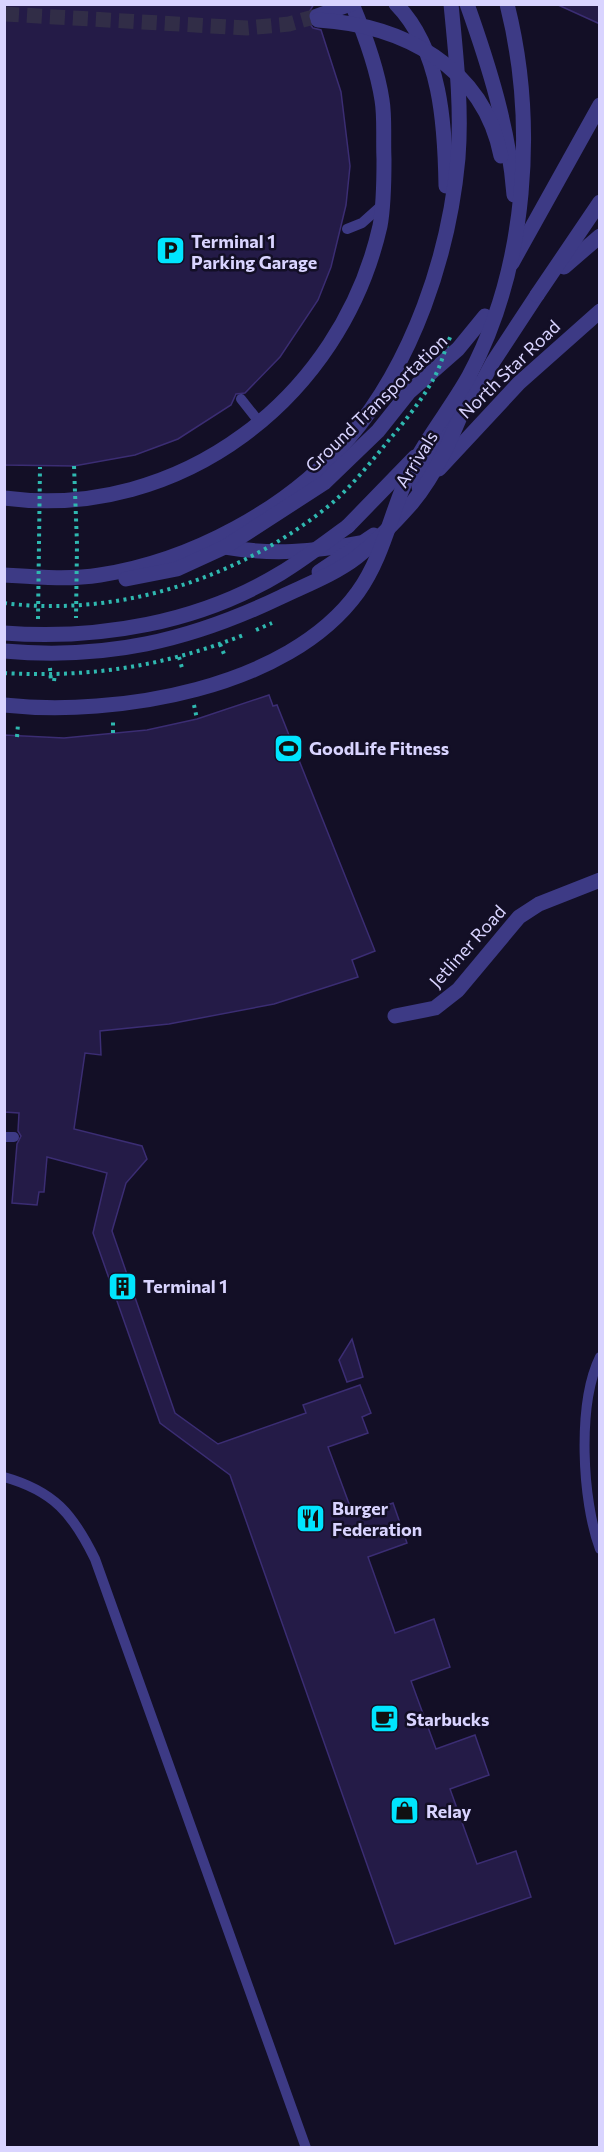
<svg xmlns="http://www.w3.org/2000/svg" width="604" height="2152" font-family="Commissioner,sans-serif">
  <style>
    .building { fill: #241b47; stroke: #3b2d73; stroke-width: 1.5 }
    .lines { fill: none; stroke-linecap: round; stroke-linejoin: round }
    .minor-tunnel { stroke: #312d47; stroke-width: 15; stroke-dasharray: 15 8; stroke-linecap: butt }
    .path { stroke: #2fb8b0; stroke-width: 4; stroke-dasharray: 3 4.5; stroke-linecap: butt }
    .service { stroke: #3d3a85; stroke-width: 10 }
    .minor { stroke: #3d3a85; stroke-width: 15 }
    .tertiary { stroke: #3d3a85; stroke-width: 15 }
    .path-bridge { stroke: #2fb8b0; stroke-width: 4; stroke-dasharray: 3 4.5; stroke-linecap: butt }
    .minor-bridge { stroke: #3d3a85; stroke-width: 15 }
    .labels { text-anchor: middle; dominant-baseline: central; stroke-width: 5; stroke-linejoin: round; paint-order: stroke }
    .poi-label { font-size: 18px; font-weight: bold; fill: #d9d4ff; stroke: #130f26; text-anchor: start }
    .street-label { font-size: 18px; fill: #d9d4ff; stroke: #130f26 }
  </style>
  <rect width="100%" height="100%" fill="#130f26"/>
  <g class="building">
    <polygon points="4,4 314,4 308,14 309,23 313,28 321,30 341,92 350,166 346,205 331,267 318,300 280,357 245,393 236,394 231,405 178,439 135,455 74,466 4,465"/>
    <polygon points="556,4 600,4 600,24"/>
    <polygon points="269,695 273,706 277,705 375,951 352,960 358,977 274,1004 169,1024 100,1031 101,1055 85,1053 74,1129 142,1146 147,1159 126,1183 112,1231 175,1413 218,1444 306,1413 303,1405 360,1385 371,1413 362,1417 368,1433 328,1447 354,1517 393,1503 407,1543 368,1557 395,1633 434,1619 450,1667 411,1681 436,1749 475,1735 489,1775 450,1789 477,1864 516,1851 531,1897 395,1944 230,1475 160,1423 93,1233 107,1173 47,1157 44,1192 39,1192 37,1205 12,1203 17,1144 21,1136 18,1131 19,1113 4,1112 4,735 64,738 147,730 197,719"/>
    <polygon points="352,1339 363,1377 347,1382 339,1360"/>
  </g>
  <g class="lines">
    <polyline class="minor-tunnel" points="4,14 247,28 289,24 317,16"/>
    <g class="path">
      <polyline points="220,644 224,654"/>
      <polyline points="50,668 51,682"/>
      <polyline points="54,681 55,675"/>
      <polyline points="113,733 113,722"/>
      <polyline points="17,737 18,724"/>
    </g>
    <g class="service">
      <polyline points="347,229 362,223 381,206"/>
      <polyline points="241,399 260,423"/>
      <polyline points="4,1137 14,1137"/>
      <path d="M 600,1357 C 577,1404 582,1501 600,1549"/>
      <path d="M 4,1477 C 54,1491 73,1514 95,1559 L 306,2148"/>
    </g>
    <g class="minor">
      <path d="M 396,4 C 441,50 445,125 446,186"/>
      <polyline points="512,263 600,105"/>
      <polyline points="471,403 493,362 537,295"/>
      <polyline points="439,469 519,383 600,311"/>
      <polyline points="419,487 448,415"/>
      <path d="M 4,498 C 180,521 341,398 380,226 C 384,205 384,180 384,159 C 383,139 385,118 382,100 C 377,67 365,35 352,4"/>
      <polyline points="348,526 415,457"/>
      <path d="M 225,547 C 271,555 313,552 359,543"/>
      <polyline points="319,572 374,535"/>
      <path d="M 4,575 C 35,577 69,580 100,575 C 191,561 289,509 349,438 C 413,362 449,256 458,158 C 462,107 456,56 451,4"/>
      <polyline points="126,579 177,569 225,547 324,483 378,431 409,392 458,349 485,316"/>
      <polyline points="395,1016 435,1008 458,990 519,917 539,904 600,880"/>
    </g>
    <g class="tertiary">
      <polyline points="317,16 351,4"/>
      <polyline points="564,267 600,236"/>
      <polyline points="537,295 600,202"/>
    </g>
    <g class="path-bridge">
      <polyline points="74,466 77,544 76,618"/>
      <path d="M 4,603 C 120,618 242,577 331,504 C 352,486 371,462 389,440 C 405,421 422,400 434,378 C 441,365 445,349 451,335"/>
      <polyline points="38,619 40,467"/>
      <polyline points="256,630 272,623"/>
      <polyline points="179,657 182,668"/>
      <path d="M 4,673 C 91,678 166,666 246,634"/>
      <polyline points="194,705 197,719"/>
    </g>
    <g class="minor-bridge">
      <path d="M 467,4 C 489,66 509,129 514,195"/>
      <path d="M 318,20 C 402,25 483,66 501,156"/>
      <path d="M 4,633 C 99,640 199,623 281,573 C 304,559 326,542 348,526"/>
      <path d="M 4,651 C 106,660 189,641 281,597 C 306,585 335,574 357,557 C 376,542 396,521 412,503 C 441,468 457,424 474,383"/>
      <path d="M 4,705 C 116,717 288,689 358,592 C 388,550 393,496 420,453 C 435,427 454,403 469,376 C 527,267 537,123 507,4"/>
    </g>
  </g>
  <defs>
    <symbol id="parking-square" viewBox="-11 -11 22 22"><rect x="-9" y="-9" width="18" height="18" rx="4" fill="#00e5ff" stroke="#130f26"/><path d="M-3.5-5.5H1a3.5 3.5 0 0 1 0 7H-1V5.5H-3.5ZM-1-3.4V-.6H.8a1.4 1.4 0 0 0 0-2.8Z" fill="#111"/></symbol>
    <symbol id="stadium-square" viewBox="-11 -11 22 22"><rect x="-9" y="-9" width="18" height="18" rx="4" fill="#00e5ff" stroke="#130f26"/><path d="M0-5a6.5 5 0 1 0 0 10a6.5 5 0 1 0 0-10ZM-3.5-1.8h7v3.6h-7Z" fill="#111"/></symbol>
    <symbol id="building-square" viewBox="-11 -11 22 22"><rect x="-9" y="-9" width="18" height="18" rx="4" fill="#00e5ff" stroke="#130f26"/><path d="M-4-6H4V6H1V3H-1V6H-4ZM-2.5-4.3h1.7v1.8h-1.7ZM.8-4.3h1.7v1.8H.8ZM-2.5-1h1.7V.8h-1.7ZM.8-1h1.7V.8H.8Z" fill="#111"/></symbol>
    <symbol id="restaurant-square" viewBox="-11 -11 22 22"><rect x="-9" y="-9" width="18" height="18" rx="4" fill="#00e5ff" stroke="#130f26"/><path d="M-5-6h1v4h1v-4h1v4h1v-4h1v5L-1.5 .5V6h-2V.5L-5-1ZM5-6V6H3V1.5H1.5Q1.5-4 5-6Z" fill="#111"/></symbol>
    <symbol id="cafe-square" viewBox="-11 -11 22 22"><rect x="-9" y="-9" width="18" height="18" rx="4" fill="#00e5ff" stroke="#130f26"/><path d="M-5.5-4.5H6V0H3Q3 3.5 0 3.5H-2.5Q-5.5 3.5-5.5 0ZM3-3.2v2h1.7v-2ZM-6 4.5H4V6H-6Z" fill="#111"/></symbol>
    <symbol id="shop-square" viewBox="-11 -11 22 22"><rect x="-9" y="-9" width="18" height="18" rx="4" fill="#00e5ff" stroke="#130f26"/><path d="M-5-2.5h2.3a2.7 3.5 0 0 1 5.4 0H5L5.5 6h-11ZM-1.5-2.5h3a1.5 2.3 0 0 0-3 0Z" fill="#111"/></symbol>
  </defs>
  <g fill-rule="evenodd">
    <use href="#parking-square" x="154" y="234" width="33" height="33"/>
    <use href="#stadium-square" x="272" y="732" width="33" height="33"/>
    <use href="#building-square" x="106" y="1270" width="33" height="33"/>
    <use href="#restaurant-square" x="294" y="1502" width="33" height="33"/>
    <use href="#cafe-square" x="368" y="1702" width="33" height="33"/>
    <use href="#shop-square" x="388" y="1794" width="33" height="33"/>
  </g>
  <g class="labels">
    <g class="poi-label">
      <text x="191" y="241">Terminal 1<tspan x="191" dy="21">Parking Garage</tspan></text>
      <text x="309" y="748">GoodLife Fitness</text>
      <text x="143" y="1286">Terminal 1</text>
      <text x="332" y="1508">Burger<tspan x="332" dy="21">Federation</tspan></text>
      <text x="406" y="1719">Starbucks</text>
      <text x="426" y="1811">Relay</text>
    </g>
    <g class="street-label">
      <text transform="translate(509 369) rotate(-44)">North Star Road</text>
      <text transform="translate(376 403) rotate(-44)">Ground Transportation</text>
      <text transform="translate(416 459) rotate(-58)">Arrivals</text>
      <text transform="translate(467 946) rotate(-48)">Jetliner Road</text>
    </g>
  </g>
  <rect width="604" height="2152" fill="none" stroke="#d9d4ff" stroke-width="12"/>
</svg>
